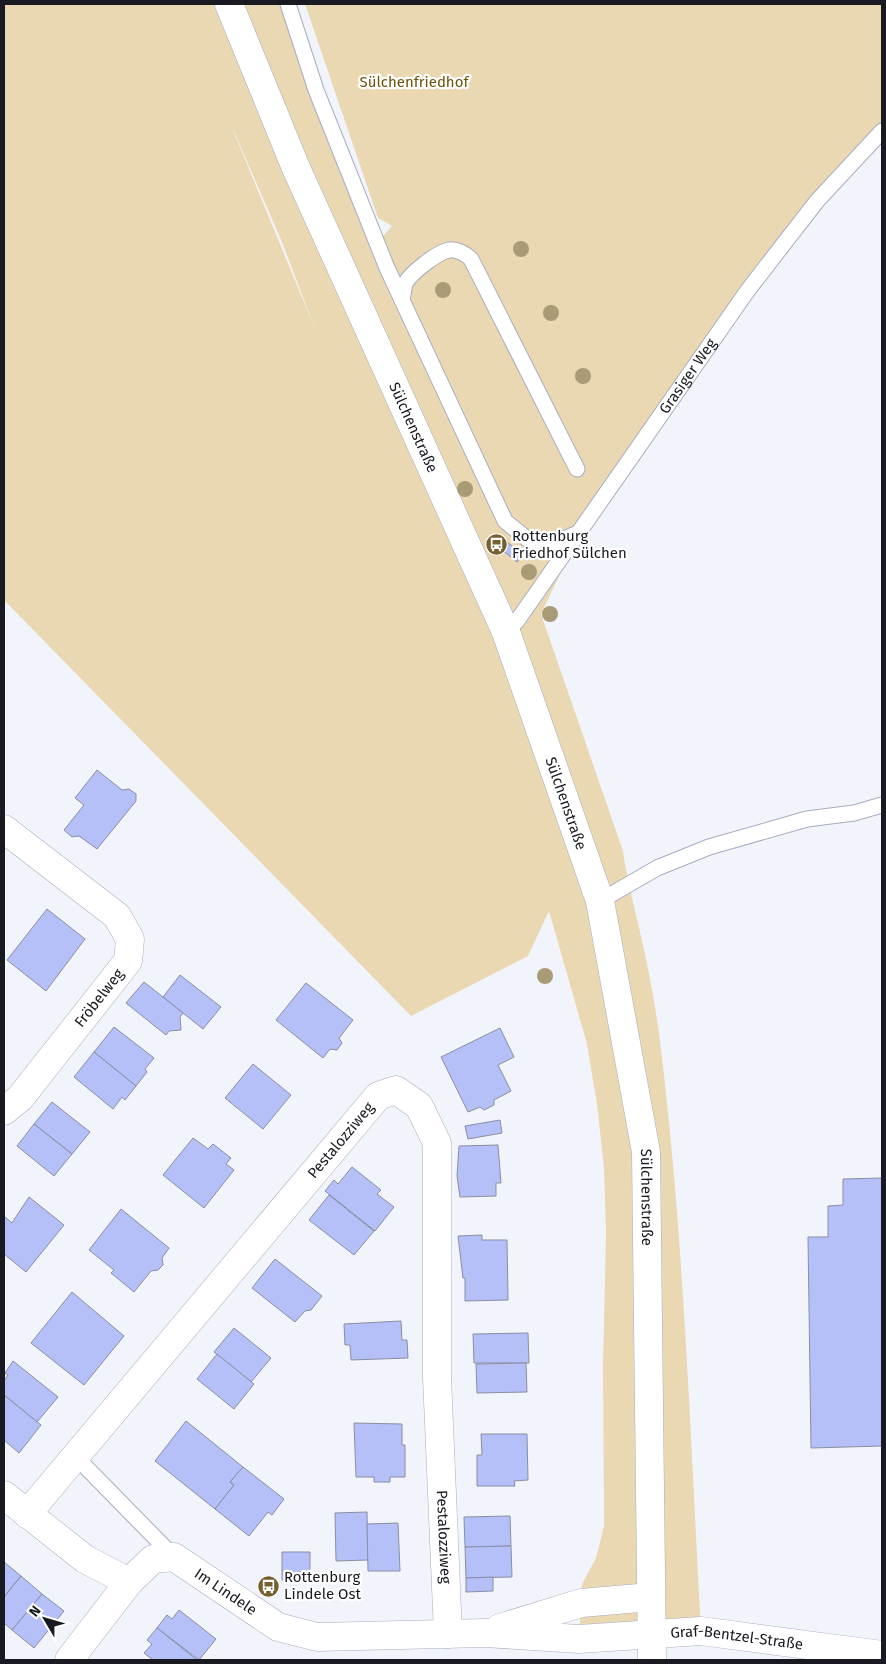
<svg xmlns="http://www.w3.org/2000/svg" width="886" height="1664" font-family="'Fira Sans',sans-serif">
  <style>
    .green { fill: #ead8b2; fill-rule: evenodd }
    .building { fill: #b5bff8; stroke: #8a8ea2 }
    .lines { fill: none; stroke-linecap: round; stroke-linejoin: round }
    .lane-casing { stroke: #a8acc0; stroke-width: 17 }
    .street-casing { stroke: #a8acc0; stroke-width: 29 }
    .secondary-casing { stroke: #a8acc0; stroke-width: 29 }
    .lane { stroke: #fff; stroke-width: 15 }
    .street { stroke: #fff; stroke-width: 28 }
    .secondary { stroke: #fff; stroke-width: 28 }
    .tree { fill: #a99b76 }
    .labels { text-anchor: middle; dominant-baseline: central; stroke-width: 4.5; stroke-linejoin: round; paint-order: stroke }
    .park-label { font-size: 15px; fill: #6d5209; stroke: #fff }
    .street-label { font-size: 15px; fill: #191a21; stroke: #fff }
    .poi-label { font-size: 15px; fill: #191a21; stroke: #fff; text-anchor: start }
  </style>
  <rect width="100%" height="100%" fill="#f2f4fc"/>
  <path class="green" d="M 4,4 L 288,4 L 377,243 L 392,226 L 378,218 L 305,4 L 882,4 L 882,131 L 817,201 L 580,532 L 541,614 L 623,851 C 627,879 634,905 640,932 C 648,965 654,999 659,1033 C 684,1231 690,1432 701,1631 L 579,1639 L 582,1584 L 596,1558 L 604,1526 L 603,1366 L 606,1232 L 604,1168 L 597,1104 L 587,1044 L 549,911 L 528,956 L 411,1016 L 4,600 ZM 233,129 L 282,242 L 315,329 L 233,130 Z"/>
  <g class="building">
    <polygon points="507,542 523,555 517,562 501,549"/>
    <polygon points="97,770 122,790 129,789 136,794 136,801 97,849 79,836 72,837 64,830 84,805 75,798"/>
    <polygon points="47,909 85,939 46,991 7,960"/>
    <polygon points="180,975 221,1007 203,1029 163,997"/>
    <polygon points="144,982 183,1013 180,1017 181,1030 169,1031 166,1035 126,1003"/>
    <polygon points="306,983 353,1020 339,1038 342,1043 337,1050 330,1049 323,1058 276,1020"/>
    <polygon points="114,1027 154,1058 145,1069 147,1072 136,1086 94,1052"/>
    <polygon points="500,1028 514,1057 498,1065 511,1091 494,1100 494,1105 484,1110 480,1107 468,1112 441,1057"/>
    <polygon points="94,1052 136,1086 125,1100 122,1097 113,1109 74,1077"/>
    <polygon points="253,1064 291,1095 263,1129 225,1098"/>
    <polygon points="52,1102 90,1132 72,1154 34,1124"/>
    <polygon points="500,1120 502,1133 468,1139 465,1126"/>
    <polygon points="34,1124 72,1154 54,1176 17,1146"/>
    <polygon points="193,1138 208,1149 213,1144 231,1158 226,1164 234,1170 204,1208 163,1175"/>
    <polygon points="498,1145 501,1183 496,1183 496,1196 460,1197 457,1176 459,1146"/>
    <polygon points="352,1167 381,1190 377,1194 394,1207 375,1231 325,1191 334,1180 338,1184"/>
    <polygon points="882,1178 882,1446 811,1448 808,1237 828,1237 828,1206 843,1205 843,1179"/>
    <polygon points="329,1195 374,1231 354,1255 309,1220"/>
    <polygon points="29,1197 64,1225 26,1272 4,1254 4,1216 12,1223"/>
    <polygon points="121,1209 169,1248 162,1258 163,1265 158,1270 151,1271 134,1292 111,1273 114,1270 89,1250"/>
    <polygon points="482,1235 482,1240 507,1240 508,1300 465,1301 465,1278 463,1278 458,1236"/>
    <polygon points="275,1259 322,1296 311,1310 305,1311 295,1322 252,1288"/>
    <polygon points="72,1292 124,1336 84,1385 31,1343"/>
    <polygon points="401,1321 402,1340 407,1340 408,1358 351,1360 350,1345 345,1345 344,1324"/>
    <polygon points="234,1328 271,1358 251,1382 214,1352"/>
    <polygon points="528,1333 529,1363 474,1363 473,1334"/>
    <polygon points="217,1354 254,1384 234,1409 197,1379"/>
    <polygon points="13,1361 58,1397 37,1422 4,1395 4,1381 8,1375 5,1373"/>
    <polygon points="526,1363 527,1392 477,1393 476,1364"/>
    <polygon points="4,1395 41,1425 19,1453 4,1440"/>
    <polygon points="186,1421 243,1467 230,1482 234,1485 215,1509 155,1461"/>
    <polygon points="354,1423 402,1424 402,1445 405,1445 405,1477 390,1477 390,1482 374,1482 374,1477 356,1477"/>
    <polygon points="481,1434 527,1434 528,1480 514,1481 515,1486 477,1486 477,1455 482,1455"/>
    <polygon points="243,1467 284,1499 272,1515 268,1512 249,1536 215,1509 234,1485 230,1482"/>
    <polygon points="367,1512 368,1560 336,1561 335,1513"/>
    <polygon points="510,1516 511,1546 465,1547 464,1517"/>
    <polygon points="398,1523 400,1571 368,1571 367,1524"/>
    <polygon points="511,1546 512,1577 466,1578 465,1547"/>
    <polygon points="282,1552 310,1552 310,1579 282,1580"/>
    <polygon points="4,1562 21,1576 4,1597"/>
    <polygon points="21,1576 42,1594 12,1630 4,1623 4,1597"/>
    <polygon points="493,1577 493,1591 466,1592 466,1578"/>
    <polygon points="42,1594 64,1611 34,1648 12,1630"/>
    <polygon points="179,1610 216,1639 199,1660 157,1628 167,1615 172,1619"/>
    <polygon points="157,1628 197,1660 153,1660 144,1653 152,1644 147,1640"/>
  </g>
  <g class="lines">
    <defs>
      <g id="lane">
        <polyline points="288,4 316,90 387,268 505,521 531,542 555,543 580,532"/>
        <path d="M 402,300 C 403,295 404,288 405,284 C 410,273 438,252 449,250 C 457,249 466,254 471,259 L 577,469"/>
        <path id="s1" d="M 506,632 L 517,621 L 748,290 L 817,201 L 882,131"/>
        <polyline points="600,901 657,868 709,847 807,819 854,813 882,805"/>
        <polyline points="75,1456 174,1557"/>
      </g>
      <g id="street">
        <polyline points="4,829 117,916 130,939 128,961 20,1098 4,1111"/>
        <polyline points="4,1495 85,1559 129,1582"/>
        <path id="s2" d="M 27,1514 L 378,1096 L 396,1090 L 419,1106 L 437,1143 L 437,1377 L 448,1634"/>
        <polyline points="500,1628 581,1603 651,1597"/>
        <path id="s3" d="M 69,1660 L 129,1582 L 153,1559 L 174,1557 L 278,1627 L 317,1637 L 485,1633 L 579,1639 L 701,1631 L 882,1655"/>
      </g>
      <g id="secondary">
        <path id="s4" d="M 229,4 L 296,168 L 506,632 L 600,901 L 646,1152 L 652,1660"/>
      </g>
    </defs>
    <use href="#lane" class="lane-casing"/>
    <use href="#street" class="street-casing"/>
    <use href="#secondary" class="secondary-casing"/>
    <use href="#lane" class="lane"/>
    <use href="#street" class="street"/>
    <use href="#secondary" class="secondary"/>
  </g>
  <g class="tree">
    <circle cx="521" cy="249" r="8"/>
    <circle cx="443" cy="290" r="8"/>
    <circle cx="551" cy="313" r="8"/>
    <circle cx="583" cy="376" r="8"/>
    <circle cx="465" cy="489" r="8"/>
    <circle cx="529" cy="572" r="8"/>
    <circle cx="550" cy="614" r="8"/>
    <circle cx="545" cy="976" r="8"/>
  </g>
  <defs>
    <symbol id="bus-disc" viewBox="-11 -11 22 22"><circle r="9.5" fill="#755f2f" stroke="#fff"/><path d="M-5-6H5V4H4V6H2V4H-2V6H-4V4H-5ZM-3.5-4V0h7V-4ZM-3.5 1.2v1.5H-2V1.2ZM2 1.2v1.5H3.5V1.2Z" fill="#fff"/></symbol>
  </defs>
  <g fill-rule="evenodd">
    <use href="#bus-disc" x="484" y="532" width="25" height="25"/>
    <use href="#bus-disc" x="256" y="1574" width="25" height="25"/>
  </g>
  <g class="labels">
    <g class="park-label">
      <text x="414" y="82">Sülchenfriedhof</text>
    </g>
    <g class="street-label">
      <text stroke="none"><textPath href="#s1" startOffset="314">Grasiger Weg</textPath></text>
      <text stroke="none"><textPath href="#s4" startOffset="462">Sülchenstraße</textPath></text>
      <text stroke="none"><textPath href="#s4" startOffset="868">Sülchenstraße</textPath></text>
      <text transform="translate(99 998) rotate(-52)">Fröbelweg</text>
      <text stroke="none"><textPath href="#s2" startOffset="488">Pestalozziweg</textPath></text>
      <text stroke="none"><textPath href="#s4" startOffset="1272">Sülchenstraße</textPath></text>
      <text stroke="none"><textPath href="#s2" startOffset="1028">Pestalozziweg</textPath></text>
      <text stroke="none"><textPath href="#s3" startOffset="215">Im Lindele</textPath></text>
      <text stroke="none"><textPath href="#s3" startOffset="739">Graf-Bentzel-Straße</textPath></text>
    </g>
    <g class="poi-label">
      <text x="512" y="536">Rottenburg<tspan x="512" dy="17">Friedhof Sülchen</tspan></text>
      <text x="284" y="1577">Rottenburg<tspan x="284" dy="17">Lindele Ost</tspan></text>
    </g>
  </g>
  <rect width="886" height="1664" fill="none" stroke="#191a21" stroke-width="10"/>
  <g transform="translate(45 1619) rotate(308)" stroke="#ffffff" stroke-width="4" paint-order="stroke">
  <path d="M0-4L9 19L0 12L-9 19Z" fill="#191a21"/>
  <text y="-8" font-size="14" font-weight="bold" text-anchor="middle" fill="#191a21">N</text>
  </g>
</svg>
